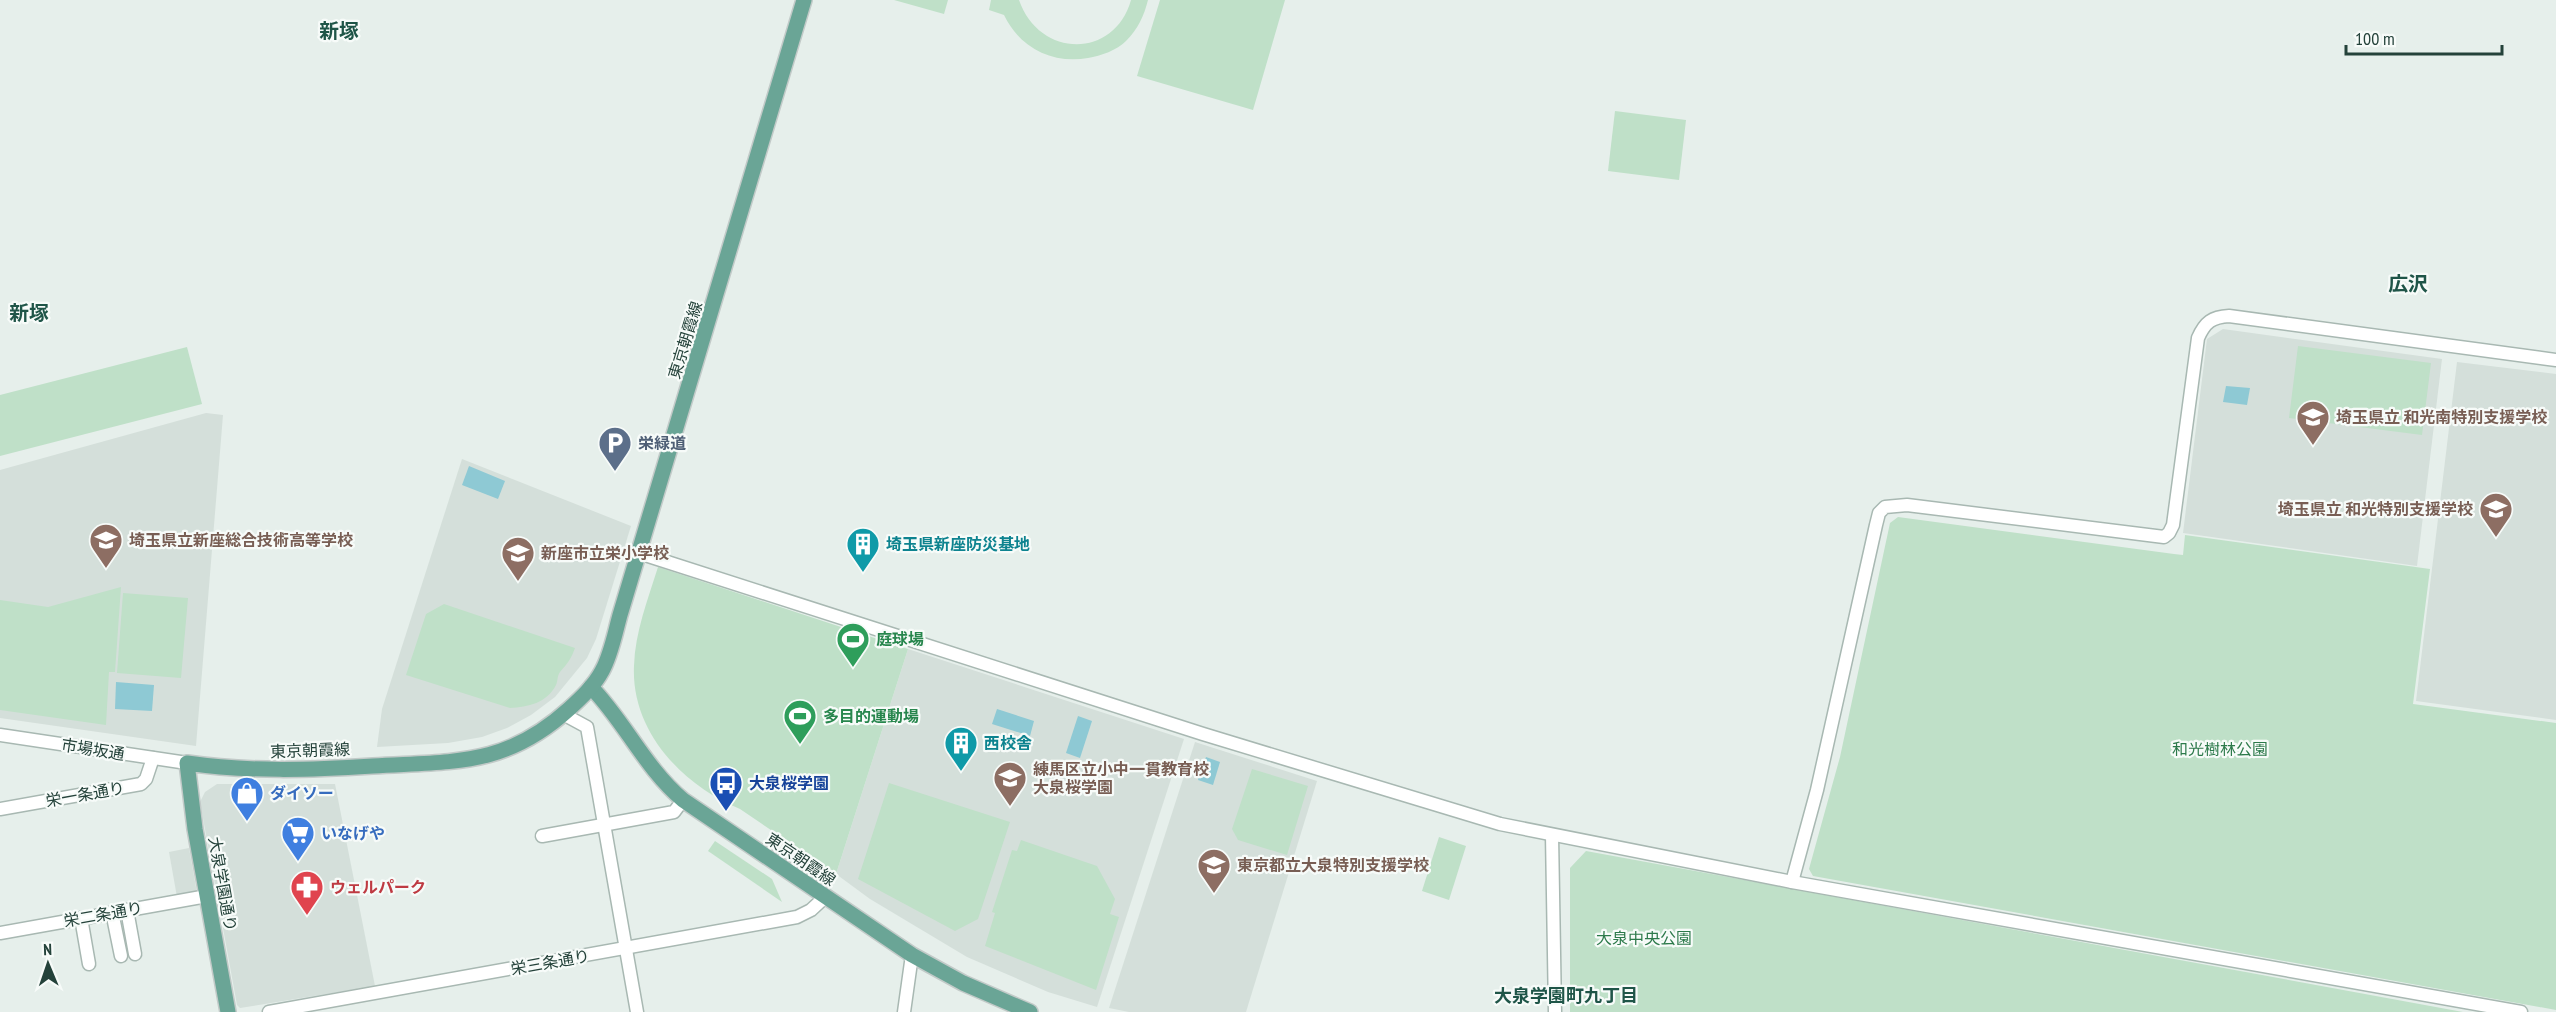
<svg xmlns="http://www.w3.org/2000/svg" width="2556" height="1012" font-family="'PT Sans Narrow','Noto Sans JP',sans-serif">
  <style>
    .built { fill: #d4dfda }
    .green { fill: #bfe0c8 }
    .water { fill: #8ec9d4 }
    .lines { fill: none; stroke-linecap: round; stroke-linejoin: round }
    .minor-casing { stroke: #a8b8b2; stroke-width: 15 }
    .major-casing { stroke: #c2cac8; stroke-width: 18 }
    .minor { stroke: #fff; stroke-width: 12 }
    .major { stroke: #6aa596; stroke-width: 15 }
    .labels { text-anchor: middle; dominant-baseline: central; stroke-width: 4.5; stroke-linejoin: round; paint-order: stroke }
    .street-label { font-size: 16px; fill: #24423a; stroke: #f7fbf9 }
    .education-label { font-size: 16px; font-weight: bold; fill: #785e54; stroke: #f7fbf9; text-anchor: start }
    .service-label { font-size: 16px; font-weight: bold; fill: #4e5e75; stroke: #f7fbf9; text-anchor: start }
    .culture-label { font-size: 16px; font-weight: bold; fill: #0d838f; stroke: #f7fbf9; text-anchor: start }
    .leisure-label { font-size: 16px; font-weight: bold; fill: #27864d; stroke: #f7fbf9; text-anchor: start }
    .park-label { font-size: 16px; fill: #2d7a4b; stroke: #f7fbf9 }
    .transit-label { font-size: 16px; font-weight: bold; fill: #164399; stroke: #f7fbf9; text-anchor: start }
    .shop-label { font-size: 16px; font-weight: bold; fill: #366cbe; stroke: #f7fbf9; text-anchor: start }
    .health-label { font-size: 16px; font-weight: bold; fill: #be3a42; stroke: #f7fbf9; text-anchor: start }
    .neighbourhood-label { font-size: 18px; font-weight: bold; fill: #1f5548; stroke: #f7fbf9 }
    .quarter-label { font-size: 20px; font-weight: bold; fill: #1f5548; stroke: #f7fbf9 }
  </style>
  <rect width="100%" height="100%" fill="#e6efeb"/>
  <g class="built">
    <polygon points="2223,329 2442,359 2417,566 2183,533 2207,339"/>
    <polygon points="2457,362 2556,374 2556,720 2416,701"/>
    <polygon points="206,413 223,415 196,746 0,718 0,470"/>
    <polygon points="462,459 631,526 596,639 587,658 555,697 531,715 507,728 482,737 448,743 377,747 382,709"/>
    <polygon points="908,649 1184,739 1097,1007 1048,992 967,957 870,899 836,874"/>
    <polygon points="1195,742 1317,781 1246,1012 1129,1012 1109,1008"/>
    <polygon points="217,784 335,784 375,986 240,1008 237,1005 200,802 205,792"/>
    <polygon points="189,848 197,893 177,897 169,852"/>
  </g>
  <g class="green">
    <polygon points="894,0 948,0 944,14"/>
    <path d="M 991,0 L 1019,0 C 1039,58 1114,60 1131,0 L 1148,0 C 1144,16 1138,29 1126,41 C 1117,50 1101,56 1088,58 C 1052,64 1020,48 1004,15 L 989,10 Z"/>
    <polygon points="1160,0 1285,0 1253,110 1137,76"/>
    <polygon points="1615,111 1686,120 1679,180 1608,171"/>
    <polygon points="2298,346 2431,363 2422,435 2289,418"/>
    <polygon points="187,347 202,404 0,456 0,395"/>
    <polygon points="1898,517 2174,554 2183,555 2185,535 2430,569 2413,704 2556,723 2556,1010 1813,876 1809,869 1840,757 1890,523"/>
    <path d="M 658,567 L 908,649 L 836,874 L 740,809 C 682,785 631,731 634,666 C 635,632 648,599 658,567 Z"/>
    <polygon points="121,587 115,672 109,672 106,725 0,710 0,600 48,607"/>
    <polygon points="123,593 188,598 181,678 117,673"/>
    <path d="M 444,604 L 575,648 C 571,659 568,663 560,672 C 557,676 558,681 556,685 C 547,703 528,707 510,708 L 406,675 L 426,614 Z"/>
    <polygon points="1252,769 1308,786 1287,855 1238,840 1232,829"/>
    <polygon points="889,783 1010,822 978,919 955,931 858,879"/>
    <polygon points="1439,837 1466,846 1449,900 1422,891"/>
    <polygon points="1021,840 1097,866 1115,899 1110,914 1119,917 1096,990 985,946 995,913 992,912 1012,850 1017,851"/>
    <polygon points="715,841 772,879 782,902 708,851"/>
    <polygon points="1586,851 2463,1012 1570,1012 1570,868"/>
  </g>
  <g class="water">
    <polygon points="2226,386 2250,388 2247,405 2223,402"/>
    <polygon points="469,466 505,481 498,499 462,485"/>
    <polygon points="116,682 154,685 152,711 115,709"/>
    <polygon points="997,709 1034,721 1030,736 992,724"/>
    <polygon points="1078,716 1092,721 1080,758 1066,753"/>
    <polygon points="1206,757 1220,762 1213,785 1198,780"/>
  </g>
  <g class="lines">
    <defs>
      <g id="minor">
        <polyline points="639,553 1203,734 1500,824 1792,882 2521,1012"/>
        <polyline points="563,714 587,727 637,1012"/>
        <polyline points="0,735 187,763"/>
        <polyline points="0,809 141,784 146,779 153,758"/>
        <polyline points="1552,835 1555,1012"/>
        <polyline points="542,836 674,812 683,800"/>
        <path d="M 1792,882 L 1817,790 L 1876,525 L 1879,513 L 1885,507 L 1907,505 L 2164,537 L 2169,533 L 2173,525 L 2198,338 C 2205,322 2212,317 2229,316 L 2556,360"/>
        <polyline points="127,910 135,954"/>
        <polyline points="112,912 121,956"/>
        <polyline points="81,918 89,964"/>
        <polyline points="0,933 207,896"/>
        <polyline points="269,1012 797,917 811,910 825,897"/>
        <polyline points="904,1012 912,955"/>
      </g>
      <g id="major">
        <path d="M 591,687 C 625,722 645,768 683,800 L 912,955 L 963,983 L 1030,1012"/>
        <path d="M 228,1012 L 195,829 L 187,763 C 249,772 311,770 373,766 C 454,761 505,767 569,709 C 581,698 594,686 602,671 C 611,655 615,633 620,615 L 804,0"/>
      </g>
    </defs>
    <use href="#minor" class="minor-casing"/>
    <use href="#major" class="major-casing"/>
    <use href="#minor" class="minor"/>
    <use href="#major" class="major"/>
  </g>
  <defs>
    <symbol id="school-pin" viewBox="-11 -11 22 30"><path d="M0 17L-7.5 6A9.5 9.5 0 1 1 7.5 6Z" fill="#8d6e63" stroke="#f7fbf9"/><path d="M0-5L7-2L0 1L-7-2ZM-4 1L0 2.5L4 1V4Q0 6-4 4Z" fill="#fff"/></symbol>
    <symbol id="parking-pin" viewBox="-11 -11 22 30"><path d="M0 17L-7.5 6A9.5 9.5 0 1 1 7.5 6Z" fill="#5c6f8a" stroke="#f7fbf9"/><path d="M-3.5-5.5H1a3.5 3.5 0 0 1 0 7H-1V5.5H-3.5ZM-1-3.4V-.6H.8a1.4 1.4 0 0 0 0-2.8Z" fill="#fff"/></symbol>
    <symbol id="building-pin" viewBox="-11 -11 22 30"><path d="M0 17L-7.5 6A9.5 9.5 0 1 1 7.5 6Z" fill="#0f9aa8" stroke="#f7fbf9"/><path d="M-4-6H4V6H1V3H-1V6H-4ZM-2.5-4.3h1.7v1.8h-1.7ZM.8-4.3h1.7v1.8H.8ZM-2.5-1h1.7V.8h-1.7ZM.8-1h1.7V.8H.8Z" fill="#fff"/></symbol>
    <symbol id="stadium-pin" viewBox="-11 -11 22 30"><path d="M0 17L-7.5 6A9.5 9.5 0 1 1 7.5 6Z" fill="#2e9e5b" stroke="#f7fbf9"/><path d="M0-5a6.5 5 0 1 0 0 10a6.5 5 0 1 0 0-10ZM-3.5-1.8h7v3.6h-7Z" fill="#fff"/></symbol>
    <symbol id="bus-pin" viewBox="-11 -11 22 30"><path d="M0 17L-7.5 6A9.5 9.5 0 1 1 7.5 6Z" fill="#1a4fb4" stroke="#f7fbf9"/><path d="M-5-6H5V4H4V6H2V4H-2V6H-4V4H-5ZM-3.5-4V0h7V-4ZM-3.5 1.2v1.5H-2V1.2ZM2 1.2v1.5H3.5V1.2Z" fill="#fff"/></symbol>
    <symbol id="shop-pin" viewBox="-11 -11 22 30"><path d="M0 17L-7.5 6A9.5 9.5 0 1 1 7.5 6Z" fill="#3f7fe0" stroke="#f7fbf9"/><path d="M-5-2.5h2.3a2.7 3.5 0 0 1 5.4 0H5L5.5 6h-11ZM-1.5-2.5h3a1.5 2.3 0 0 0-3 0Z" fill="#fff"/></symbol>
    <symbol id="supermarket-pin" viewBox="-11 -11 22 30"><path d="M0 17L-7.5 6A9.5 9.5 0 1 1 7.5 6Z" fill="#3f7fe0" stroke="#f7fbf9"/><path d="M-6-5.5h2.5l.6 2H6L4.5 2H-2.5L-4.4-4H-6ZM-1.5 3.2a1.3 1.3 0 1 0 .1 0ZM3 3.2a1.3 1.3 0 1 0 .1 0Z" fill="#fff"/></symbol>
    <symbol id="pharmacy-pin" viewBox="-11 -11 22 30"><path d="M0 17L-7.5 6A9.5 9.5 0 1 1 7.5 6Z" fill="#e0444e" stroke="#f7fbf9"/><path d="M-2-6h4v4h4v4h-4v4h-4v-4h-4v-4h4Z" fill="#fff"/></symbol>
  </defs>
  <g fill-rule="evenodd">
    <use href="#school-pin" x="2294" y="398" width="38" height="52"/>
    <use href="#parking-pin" x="596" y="424" width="38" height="52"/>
    <use href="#school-pin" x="2477" y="490" width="38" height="52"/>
    <use href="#school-pin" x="87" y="521" width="38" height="52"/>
    <use href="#building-pin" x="844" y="525" width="38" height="52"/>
    <use href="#school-pin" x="499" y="534" width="38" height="52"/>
    <use href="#stadium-pin" x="834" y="620" width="38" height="52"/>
    <use href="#stadium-pin" x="781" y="697" width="38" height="52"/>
    <use href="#building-pin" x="942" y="724" width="38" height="52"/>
    <use href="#school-pin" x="991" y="759" width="38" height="52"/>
    <use href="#bus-pin" x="707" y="764" width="38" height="52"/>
    <use href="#shop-pin" x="228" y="774" width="38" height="52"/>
    <use href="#supermarket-pin" x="279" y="814" width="38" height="52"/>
    <use href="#school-pin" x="1195" y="846" width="38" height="52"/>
    <use href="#pharmacy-pin" x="288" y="868" width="38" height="52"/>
  </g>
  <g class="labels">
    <g class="street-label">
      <text transform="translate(685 340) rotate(-73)">東京朝霞線</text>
      <text transform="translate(93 749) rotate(9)">市場坂通</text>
      <text transform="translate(310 750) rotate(-2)">東京朝霞線</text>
      <text transform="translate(85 794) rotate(-10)">栄一条通り</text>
      <text transform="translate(801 859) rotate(34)">東京朝霞線</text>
      <text transform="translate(223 884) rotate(80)">大泉学園通り</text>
      <text transform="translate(103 914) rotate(-10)">栄二条通り</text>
      <text transform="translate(550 962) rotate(-10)">栄三条通り</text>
    </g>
    <g class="education-label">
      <text x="2336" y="417">埼玉県立 和光南特別支援学校</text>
      <text x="2473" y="509" text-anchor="end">埼玉県立 和光特別支援学校</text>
      <text x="129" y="540">埼玉県立新座総合技術高等学校</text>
      <text x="541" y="553">新座市立栄小学校</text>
      <text x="1033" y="769">練馬区立小中一貫教育校<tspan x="1033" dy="18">大泉桜学園</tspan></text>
      <text x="1237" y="865">東京都立大泉特別支援学校</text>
    </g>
    <g class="service-label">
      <text x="638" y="443">栄緑道</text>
    </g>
    <g class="culture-label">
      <text x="886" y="544">埼玉県新座防災基地</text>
      <text x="984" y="743">西校舎</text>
    </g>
    <g class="leisure-label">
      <text x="876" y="639">庭球場</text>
      <text x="823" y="716">多目的運動場</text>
    </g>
    <g class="park-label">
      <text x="2220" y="749">和光樹林公園</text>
      <text x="1644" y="938">大泉中央公園</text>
    </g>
    <g class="transit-label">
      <text x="749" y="783">大泉桜学園</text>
    </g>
    <g class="shop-label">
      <text x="270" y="793">ダイソー</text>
      <text x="321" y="833">いなげや</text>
    </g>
    <g class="health-label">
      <text x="330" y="887">ウェルパーク</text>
    </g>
    <g class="neighbourhood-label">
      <text x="1566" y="995">大泉学園町九丁目</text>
    </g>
    <g class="quarter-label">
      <text x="339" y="31">新塚</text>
      <text x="2408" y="284">広沢</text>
      <text x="29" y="313">新塚</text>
    </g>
  </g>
  <g transform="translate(48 964) rotate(358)" stroke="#f7fbf9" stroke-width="4.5" paint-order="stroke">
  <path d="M0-4.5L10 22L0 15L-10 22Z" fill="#24423a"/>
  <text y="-9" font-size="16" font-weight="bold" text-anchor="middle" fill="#24423a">N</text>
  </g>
  <path d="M2346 45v9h156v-9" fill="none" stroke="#24423a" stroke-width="3"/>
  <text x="2355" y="45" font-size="18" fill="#24423a" stroke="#f7fbf9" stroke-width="4.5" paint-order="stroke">100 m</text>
</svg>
